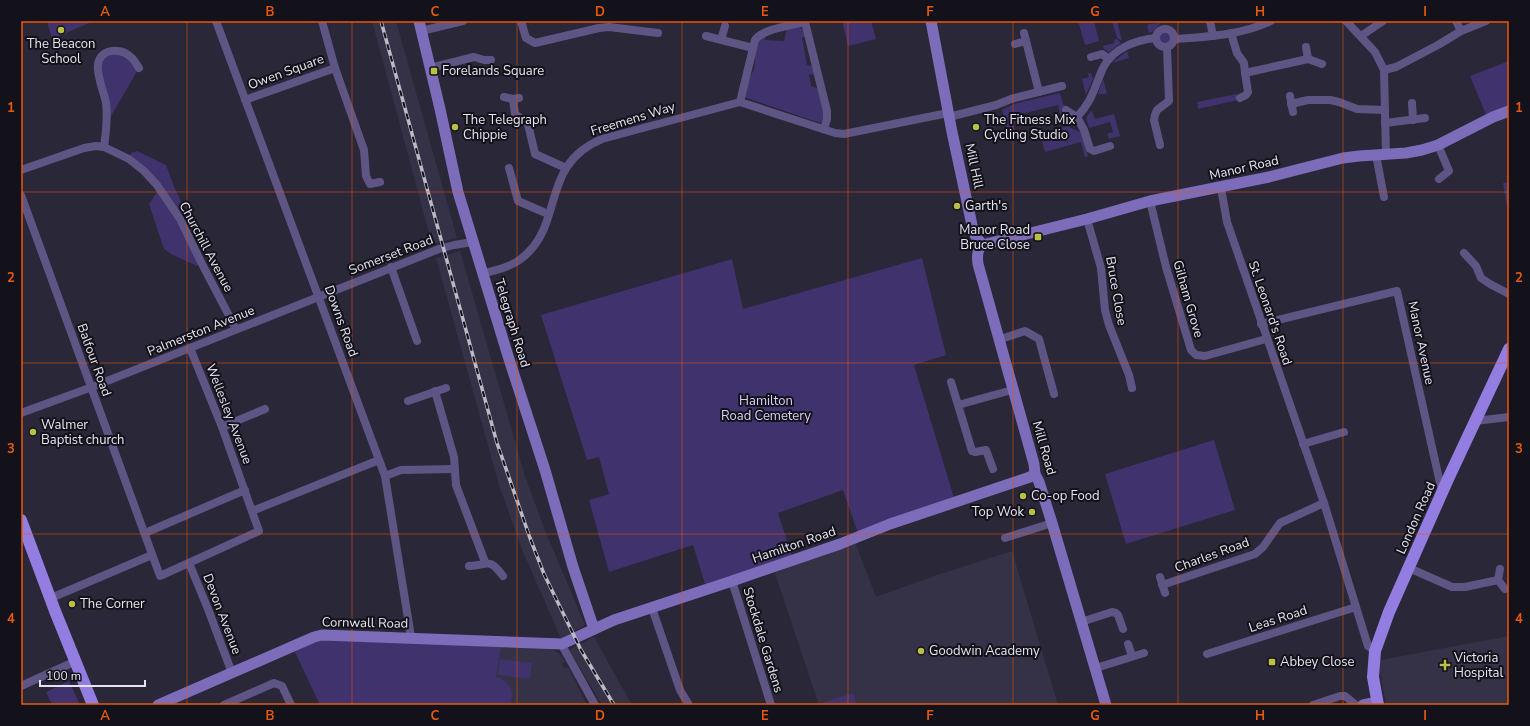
<svg xmlns="http://www.w3.org/2000/svg" width="1530" height="726" font-family="'Nunito Sans',sans-serif">
  <style>
    .built { fill: #353147 }
    .green { fill: #40326c }
    .lines { fill: none; stroke-linecap: round; stroke-linejoin: round }
    .street { stroke: #5f5585; stroke-width: 8 }
    .secondary { stroke: #7d6cb9; stroke-width: 11 }
    .primary { stroke: #947de0; stroke-width: 12 }
    .rail-casing { stroke: #bcbac7; stroke-width: 3.5 }
    .rail { stroke: #131119; stroke-width: 2; stroke-dasharray: 6; stroke-linecap: butt }
    .grid { fill: none; stroke: #e8590c; stroke-width: 1; stroke-opacity: 0.55 }
    .poi-dot { fill: #b9c046; stroke: #131119; stroke-width: 1.5 }
    .labels { text-anchor: middle; dominant-baseline: central; stroke-width: 4; stroke-linejoin: round; paint-order: stroke }
    .poi-label { font-size: 13px; fill: #e6e4f0; stroke: #131119; text-anchor: start }
    .street-label { font-size: 13px; fill: #e6e4f0; stroke: #131119 }
    .park-label { font-size: 13px; fill: #d6d0f9; stroke: #131119 }
    .neatline { fill: none; stroke: #e8590c; stroke-width: 1.5 }
    .grid-label { font-size: 13px; text-anchor: middle; font-weight: bold; fill: #e8590c }
  </style>
  <rect width="100%" height="100%" fill="#2a2738"/>
  <g class="built">
    <polygon points="372,21 396,21 457,238 432,244"/>
    <polygon points="460,251 525,476 544,528 585,625 561,639 523,552 499,485 436,258"/>
    <polygon points="855,542 876,597 937,575 1012,551 1058,705 819,705 775,573"/>
    <polygon points="1509,636 1509,705 1386,705 1380,671 1380,660"/>
    <polygon points="594,637 632,705 602,705 569,650"/>
    <polygon points="403,643 552,649 560,654 565,662 562,664 564,668 568,667 587,705 432,705"/>
  </g>
  <g class="green">
    <polygon points="47,21 94,21 52,39"/>
    <polygon points="842,21 871,21 876,39 848,46"/>
    <polygon points="1078,21 1094,21 1099,41 1085,45"/>
    <polygon points="1112,21 1117,21 1122,41 1117,38"/>
    <polygon points="1160,23 1159,25 1152,32 1149,33 1147,26 1149,24"/>
    <path d="M 799,27 L 804,30 L 807,37 L 802,37 L 807,65 L 812,66 L 814,75 L 809,74 L 811,86 L 820,89 L 826,112 L 823,120 L 820,123 L 744,97 L 748,78 C 760,70 751,48 758,40 C 760,37 763,36 766,34 L 765,40 L 784,41 L 786,32 L 788,29 Z"/>
    <circle cx="1165" cy="39" r="6"/>
    <polygon points="1117,39 1121,43 1109,52 1104,49 1103,46 1114,43 1114,40"/>
    <polygon points="1127,51 1129,58 1112,63"/>
    <polygon points="121,52 139,68 107,123 99,58"/>
    <polygon points="1509,61 1509,108 1487,117 1470,76"/>
    <polygon points="1091,73 1093,79 1086,95 1082,79 1089,77 1088,73"/>
    <polygon points="1103,79 1107,93 1105,94 1098,94"/>
    <polygon points="1060,93 1063,104 1065,106 1061,111 1066,117 1067,124 1063,125 1058,105 1021,114 1023,121 1013,124 1015,133 1009,135 1002,110 1014,104"/>
    <polygon points="1237,94 1238,100 1198,109 1197,102"/>
    <polygon points="1091,111 1092,111 1095,119 1114,114 1120,136 1109,139 1107,134 1113,132 1110,122 1089,128 1086,118"/>
    <polygon points="1068,126 1071,128 1082,133 1088,156 1085,157 1081,142 1045,152 1040,134"/>
    <polygon points="137,151 166,165 175,189 180,199 182,207 180,219 202,264 197,266 171,254 164,249 149,204 159,189 129,159 131,153"/>
    <polygon points="1509,182 1509,218 1503,183"/>
    <polygon points="922,258 946,355 914,365 954,498 858,533 843,490 778,513 792,556 705,584 693,545 609,572 589,500 609,494 599,457 587,460 541,315 732,259 743,309"/>
    <polygon points="1214,440 1235,510 1126,544 1105,474"/>
    <path d="M 318,639 L 501,647 L 496,677 C 507,680 509,685 513,695 L 511,700 L 512,705 L 320,705 L 294,650 Z"/>
    <polygon points="500,659 532,663 530,679 498,675"/>
    <polygon points="69,681 80,705 52,705 46,692"/>
    <polygon points="853,693 857,705 825,705 824,702"/>
  </g>
  <g class="lines">
    <g class="street">
      <polyline points="216,21 385,476 411,637"/>
      <polyline points="322,21 335,68 364,150 366,176 370,184 380,182"/>
      <polyline points="521,21 526,38 535,43 599,28 609,27 658,33"/>
      <polyline points="1210,21 1213,36"/>
      <polyline points="1346,21 1375,52 1384,70 1386,155"/>
      <polyline points="1456,21 1461,31"/>
      <circle cx="1165" cy="38" r="9"/>
      <polyline points="421,31 463,21"/>
      <polyline points="1024,33 1039,92"/>
      <polyline points="1231,33 1237,53 1244,63 1245,73 1248,92 1246,95 1240,98"/>
      <polyline points="706,36 753,48"/>
      <polyline points="1361,36 1383,21"/>
      <path d="M 1174,39 C 1207,37 1241,35 1271,21"/>
      <polyline points="721,40 725,26"/>
      <polyline points="1015,44 1026,41"/>
      <polyline points="1306,47 1308,59"/>
      <polyline points="1091,57 1102,54 1109,59"/>
      <polyline points="430,68 474,57 484,60 491,60"/>
      <polyline points="1384,70 1396,67 1438,45 1461,31 1486,21"/>
      <polyline points="1245,73 1308,59 1322,64"/>
      <polyline points="1290,96 1293,112"/>
      <polyline points="504,97 513,99 519,98"/>
      <polyline points="513,99 515,114 528,124 535,154 566,168"/>
      <polyline points="245,100 335,68"/>
      <path d="M 740,102 L 755,40 C 764,28 791,26 805,22 L 827,111 L 827,119 L 824,129"/>
      <polyline points="1412,103 1413,120"/>
      <polyline points="1291,104 1308,100 1330,100 1339,102 1357,109 1385,110"/>
      <polyline points="1066,110 1077,117"/>
      <polyline points="949,117 996,105 1011,99 1062,86"/>
      <polyline points="1385,123 1425,118"/>
      <polyline points="1160,145 1154,120 1155,115 1157,110 1169,101 1167,48"/>
      <polyline points="1438,145 1449,171 1439,179"/>
      <path d="M 1110,146 L 1094,151 L 1090,149 L 1084,130 L 1077,117 C 1093,100 1094,88 1103,68 C 1113,48 1136,40 1156,38"/>
      <path d="M 104,147 C 106,132 108,118 106,103 C 104,92 96,75 98,64 C 101,47 122,48 132,58 C 135,61 137,65 139,68"/>
      <polyline points="1376,155 1384,197"/>
      <polyline points="509,168 518,201 548,214"/>
      <polyline points="21,170 84,148 96,146 104,147 129,159 144,171 157,185 180,219 202,264 236,329"/>
      <polyline points="1221,188 1227,222 1324,503 1368,646 1375,651"/>
      <polyline points="21,195 160,576 259,531 222,427 190,348"/>
      <polyline points="1150,201 1166,267 1191,350 1196,355 1205,356 1266,339"/>
      <polyline points="1087,219 1101,268 1105,310 1109,325 1129,375 1132,388"/>
      <polyline points="1464,253 1476,266 1481,278 1490,284 1509,294"/>
      <polyline points="391,267 417,341"/>
      <path d="M 482,274 C 496,270 511,267 522,258 C 565,225 539,165 602,139 L 740,102 L 835,133 L 844,134 L 948,113"/>
      <polyline points="1261,324 1397,291 1440,483 1443,491"/>
      <polyline points="998,340 1025,331 1039,339 1054,394"/>
      <polyline points="951,382 972,451 975,452 986,450 993,469"/>
      <polyline points="435,391 454,457 456,485 485,562"/>
      <polyline points="408,401 446,388"/>
      <polyline points="958,405 1012,390"/>
      <polyline points="21,413 92,387 439,249 454,245 473,242"/>
      <polyline points="1475,421 1509,417"/>
      <polyline points="222,427 265,409"/>
      <polyline points="1303,444 1344,432"/>
      <polyline points="385,476 401,470 454,469"/>
      <polyline points="252,511 379,460"/>
      <polyline points="145,533 245,490"/>
      <polyline points="1005,538 1052,523"/>
      <polyline points="189,563 208,609 232,673"/>
      <path d="M 469,566 C 489,565 489,557 503,576"/>
      <polyline points="1409,568 1452,587 1465,587 1498,580"/>
      <polyline points="1500,569 1498,580 1505,589"/>
      <polyline points="1160,577 1165,593"/>
      <polyline points="732,581 771,705"/>
      <polyline points="1162,585 1255,554 1263,547 1280,523 1324,503"/>
      <polyline points="51,598 152,555"/>
      <polyline points="652,608 680,690 689,705"/>
      <polyline points="1081,622 1112,612 1116,613 1118,615 1123,629"/>
      <polyline points="562,644 564,649 595,705"/>
      <polyline points="1128,644 1132,656"/>
      <polyline points="1207,654 1356,607"/>
      <polyline points="1096,668 1144,653"/>
      <polyline points="21,686 76,661"/>
      <polyline points="224,705 274,683 282,686 291,705"/>
      <polyline points="1313,705 1340,696 1345,696 1356,705"/>
    </g>
    <g class="secondary">
      <polyline points="419,21 440,109 458,192 508,356 545,470 573,567 594,629"/>
      <polyline points="931,21 952,132 972,225 975,235 982,245"/>
      <polyline points="982,245 1087,219 1150,201 1269,177 1343,158 1359,156 1406,153 1422,150 1438,145 1493,117 1509,111"/>
      <path d="M 982,245 C 977,251 977,256 978,264 L 1034,464 L 1035,474 L 1039,482 L 1052,523 L 1106,705"/>
      <polyline points="158,705 314,637 322,635 562,644 614,620 732,581 840,544 890,524 1030,477 1035,474"/>
      <polyline points="1363,705 1377,702"/>
    </g>
    <g class="primary">
      <polyline points="21,520 55,611 93,705"/>
      <polyline points="1378,705 1373,677 1375,651 1389,612 1448,479 1509,349"/>
    </g>
    <defs>
      <polyline id="rail" points="381,21 497,443 530,538 544,574 581,650 614,705"/>
    </defs>
    <use href="#rail" class="rail-casing"/>
    <use href="#rail" class="rail"/>
  </g>
  <path class="grid" d="M 187,21 L 187,705M 352,21 L 352,705M 517,21 L 517,705M 682,21 L 682,705M 848,21 L 848,705M 1013,21 L 1013,705M 1178,21 L 1178,705M 1343,21 L 1343,705M 21,192 L 1509,192M 21,363 L 1509,363M 21,534 L 1509,534"/>
  <g class="poi-dot">
    <circle cx="61" cy="30" r="4"/>
    <rect x="430" y="67" width="8" height="8" rx="2"/>
    <circle cx="455" cy="127" r="4"/>
    <circle cx="976" cy="127" r="4"/>
    <circle cx="957" cy="206" r="4"/>
    <rect x="1034" y="233" width="8" height="8" rx="2"/>
    <circle cx="33" cy="432" r="4"/>
    <circle cx="1023" cy="496" r="4"/>
    <circle cx="1032" cy="512" r="4"/>
    <circle cx="72" cy="604" r="4"/>
    <circle cx="921" cy="651" r="4"/>
    <rect x="1268" y="658" width="8" height="8" rx="2"/>
    <path d="M1443 659h4v4h4v4h-4v4h-4v-4h-4v-4h4z"/>
  </g>
  <g class="labels">
    <g class="poi-label">
      <text x="61" y="44" text-anchor="middle">The Beacon<tspan x="61" dy="15">School</tspan></text>
      <text x="442" y="71">Forelands Square</text>
      <text x="463" y="120">The Telegraph<tspan x="463" dy="15">Chippie</tspan></text>
      <text x="984" y="120">The Fitness Mix<tspan x="984" dy="15">Cycling Studio</tspan></text>
      <text x="965" y="206">Garth's</text>
      <text x="1030" y="230" text-anchor="end">Manor Road<tspan x="1030" dy="15">Bruce Close</tspan></text>
      <text x="41" y="425">Walmer<tspan x="41" dy="15">Baptist church</tspan></text>
      <text x="1031" y="496">Co-op Food</text>
      <text x="1024" y="512" text-anchor="end">Top Wok</text>
      <text x="80" y="604">The Corner</text>
      <text x="929" y="651">Goodwin Academy</text>
      <text x="1454" y="658">Victoria<tspan x="1454" dy="15">Hospital</tspan></text>
      <text x="1280" y="662">Abbey Close</text>
    </g>
    <g class="street-label">
      <text transform="translate(286 72) rotate(-20)">Owen Square</text>
      <text transform="translate(633 119) rotate(-17)">Freemens Way</text>
      <text transform="translate(974 166) rotate(78)">Mill Hill</text>
      <text transform="translate(1244 168) rotate(-13)">Manor Road</text>
      <text transform="translate(206 247) rotate(62)">Churchill Avenue</text>
      <text transform="translate(391 255) rotate(-21)">Somerset Road</text>
      <text transform="translate(1116 291) rotate(80)">Bruce Close</text>
      <text transform="translate(1188 299) rotate(74)">Gilham Grove</text>
      <text transform="translate(1270 313) rotate(71)">St. Leonard's Road</text>
      <text transform="translate(341 321) rotate(70)">Downs Road</text>
      <text transform="translate(512 323) rotate(73)">Telegraph Road</text>
      <text transform="translate(201 331) rotate(-22)">Palmerston Avenue</text>
      <text transform="translate(1421 343) rotate(78)">Manor Avenue</text>
      <text transform="translate(94 360) rotate(70)">Balfour Road</text>
      <text transform="translate(229 414) rotate(69)">Wellesley Avenue</text>
      <text transform="translate(1044 448) rotate(74)">Mill Road</text>
      <text transform="translate(1416 518) rotate(-66)">London Road</text>
      <text transform="translate(794 545) rotate(-19)">Hamilton Road</text>
      <text transform="translate(1212 555) rotate(-20)">Charles Road</text>
      <text transform="translate(222 614) rotate(69)">Devon Avenue</text>
      <text transform="translate(1278 619) rotate(-18)">Leas Road</text>
      <text transform="translate(365 623) rotate(1)">Cornwall Road</text>
      <text transform="translate(763 640) rotate(73)">Stockdale Gardens</text>
    </g>
    <g class="park-label">
      <text x="766" y="401">Hamilton<tspan x="766" dy="15">Road Cemetery</tspan></text>
    </g>
  </g>
  <rect width="1530" height="726" fill="none" stroke="#131119" stroke-width="44"/>
  <path d="M40 680v6h105v-6" fill="none" stroke="#e6e4f0" stroke-width="2"/>
  <text x="46" y="680" font-size="12" fill="#e6e4f0" stroke="#131119" stroke-width="3" paint-order="stroke">100 m</text>
  <rect x="22" y="22" width="1486" height="682" class="neatline"/>
  <g class="grid-label">
    <text x="105" y="16">A</text>
    <text x="270" y="16">B</text>
    <text x="435" y="16">C</text>
    <text x="600" y="16">D</text>
    <text x="765" y="16">E</text>
    <text x="930" y="16">F</text>
    <text x="1095" y="16">G</text>
    <text x="1260" y="16">H</text>
    <text x="1425" y="16">I</text>
    <text x="11" y="112">1</text>
    <text x="1519" y="112">1</text>
    <text x="11" y="282">2</text>
    <text x="1519" y="282">2</text>
    <text x="11" y="453">3</text>
    <text x="1519" y="453">3</text>
    <text x="11" y="623">4</text>
    <text x="1519" y="623">4</text>
    <text x="105" y="720">A</text>
    <text x="270" y="720">B</text>
    <text x="435" y="720">C</text>
    <text x="600" y="720">D</text>
    <text x="765" y="720">E</text>
    <text x="930" y="720">F</text>
    <text x="1095" y="720">G</text>
    <text x="1260" y="720">H</text>
    <text x="1425" y="720">I</text>
  </g>
</svg>
